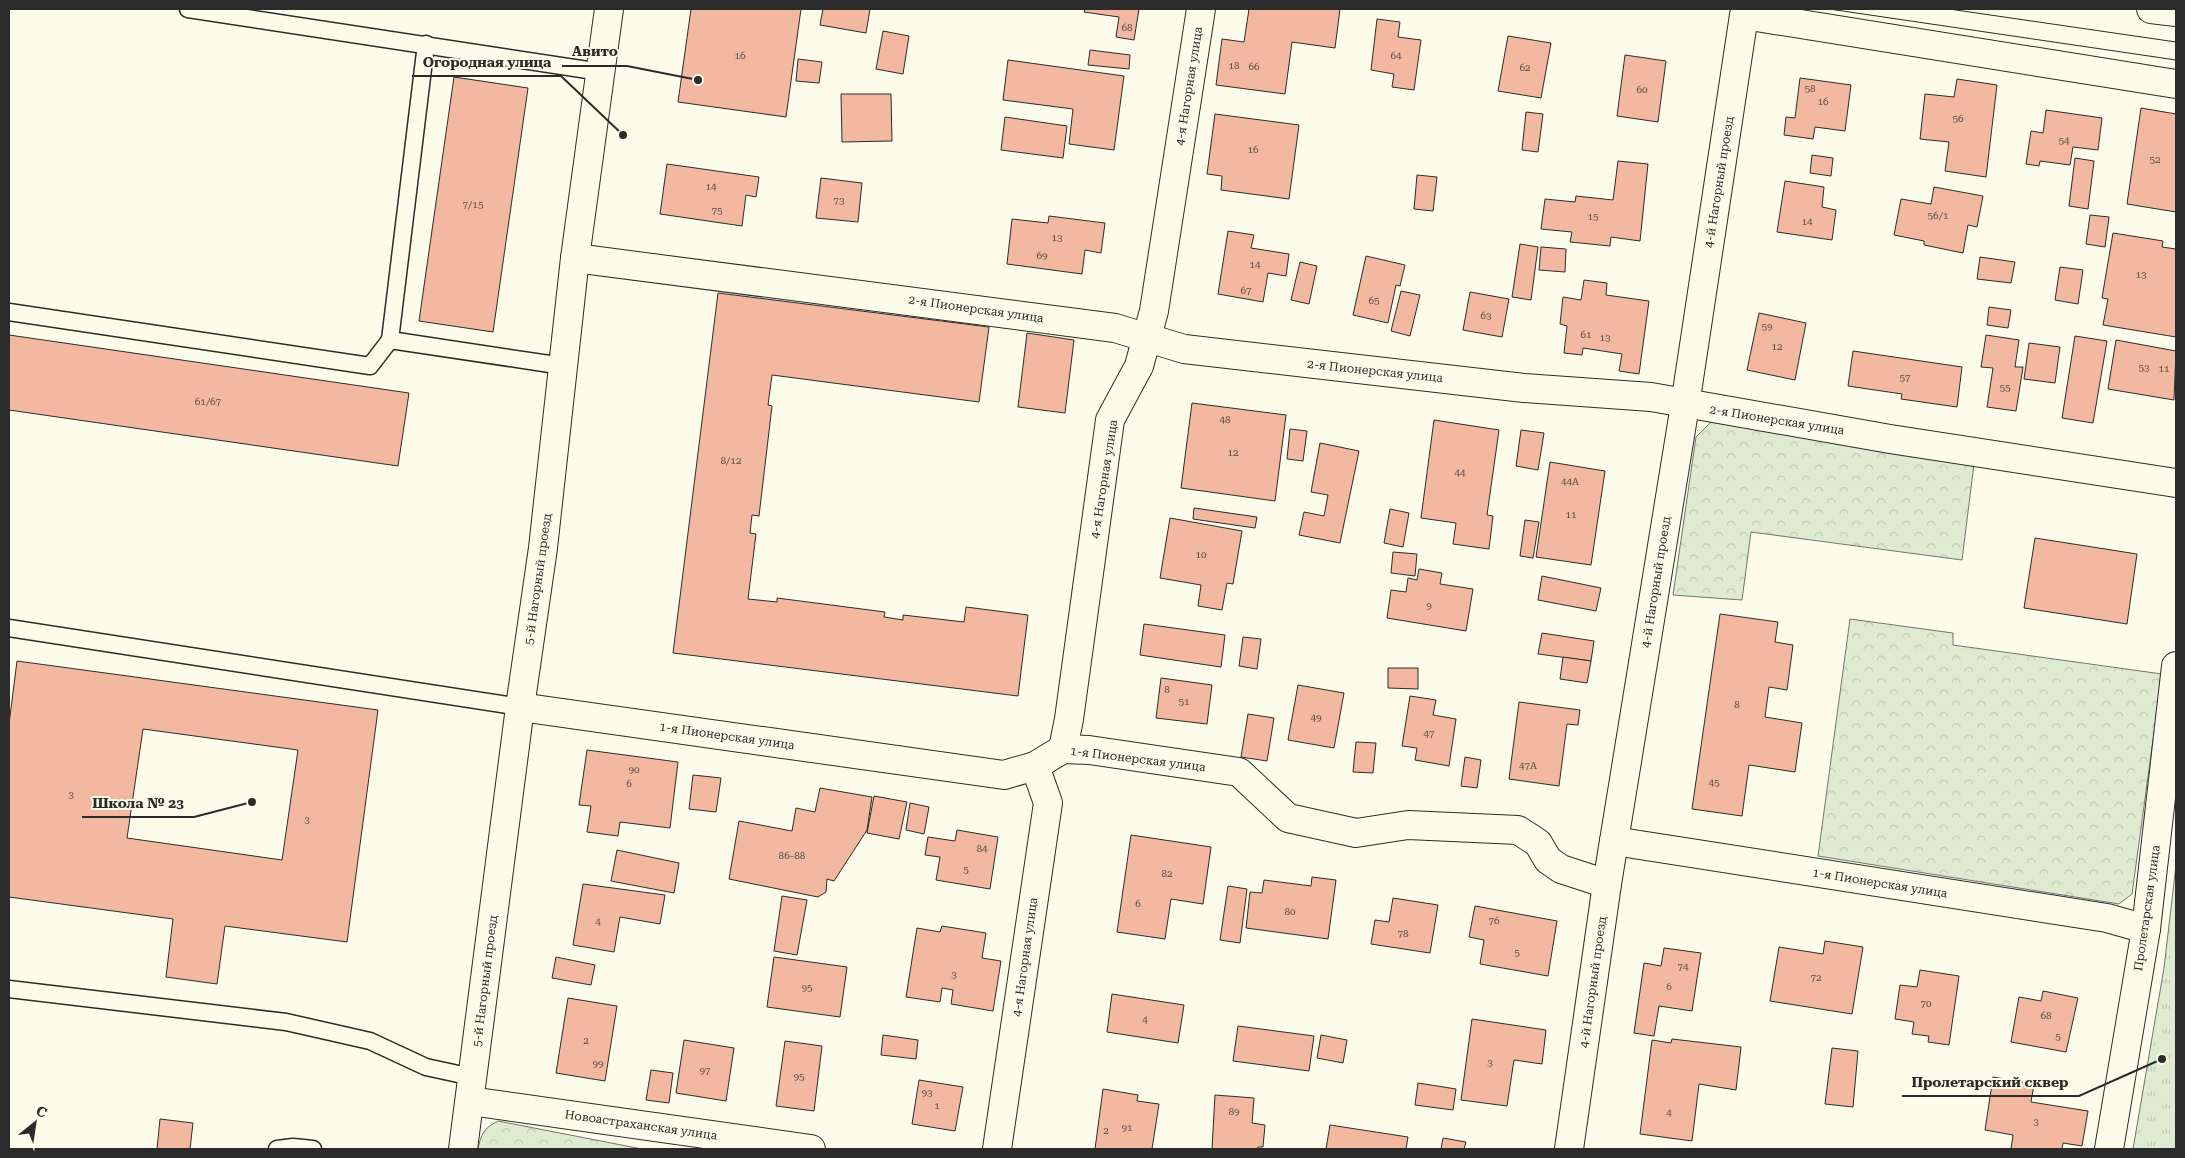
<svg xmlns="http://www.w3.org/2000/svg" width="2185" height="1158" font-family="'Roboto Serif',serif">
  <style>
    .forest { fill: url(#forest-crowns); stroke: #74746e }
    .park { fill: url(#park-tufts); stroke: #74746e }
    .building { fill: #f2b8a0; stroke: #2b2b2b; fill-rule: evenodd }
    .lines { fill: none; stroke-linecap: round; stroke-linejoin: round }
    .service-casing { stroke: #2b2b2b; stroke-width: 19 }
    .minor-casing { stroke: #2b2b2b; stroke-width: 30 }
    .tertiary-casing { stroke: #2b2b2b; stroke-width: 30 }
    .service { stroke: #fdfbea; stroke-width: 16 }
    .minor { stroke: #fdfbea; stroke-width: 28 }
    .tertiary { stroke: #fdfbea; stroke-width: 28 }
    .tram { stroke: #2b2b2b; stroke-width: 1 }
    .labels { text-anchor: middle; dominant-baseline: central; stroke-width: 4; stroke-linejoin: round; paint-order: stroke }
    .number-label { font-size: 10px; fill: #5d4e48 }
    .street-label { font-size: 12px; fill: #2b2b2b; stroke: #fdfbea }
    .leader { fill: none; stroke: #2b2b2b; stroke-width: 2 }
    .callout-dot { fill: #2b2b2b; stroke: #fdfbea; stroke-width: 2 }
    .callout-label { font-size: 14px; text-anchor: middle; font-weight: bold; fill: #2b2b2b; stroke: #fdfbea; stroke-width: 4; stroke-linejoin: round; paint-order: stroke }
  </style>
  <defs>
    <pattern id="forest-crowns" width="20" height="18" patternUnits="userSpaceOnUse" patternTransform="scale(1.25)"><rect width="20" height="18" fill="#deebd1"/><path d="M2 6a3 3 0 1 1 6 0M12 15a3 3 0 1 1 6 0" fill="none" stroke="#bfcab4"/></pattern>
    <pattern id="park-tufts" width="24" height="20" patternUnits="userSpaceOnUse" patternTransform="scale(1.25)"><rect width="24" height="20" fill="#deebd1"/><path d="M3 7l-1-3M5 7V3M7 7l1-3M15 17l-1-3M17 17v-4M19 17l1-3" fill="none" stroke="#bfcab4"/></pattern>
  </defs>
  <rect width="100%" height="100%" fill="#fdfbea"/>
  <g class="forest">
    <polygon points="1713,420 1974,464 1962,560 1751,532 1742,600 1673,595 1696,437"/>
    <polygon points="1850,619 1953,633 1953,645 2162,674 2132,894 2119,904 1818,856"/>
    <path d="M 498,1121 L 642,1149 L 478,1149 C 481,1134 484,1128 498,1121 Z"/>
  </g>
  <polygon class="park" points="2176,865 2176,1149 2133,1149 2164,968"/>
  <g class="building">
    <polygon points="691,9 801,9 786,117 678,102"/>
    <polygon points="823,9 870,9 866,33 820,25"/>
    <polygon points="1085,9 1139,9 1134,40 1116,37 1119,17 1084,12"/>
    <polygon points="1249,9 1340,9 1335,48 1292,42 1285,94 1216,85 1222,39 1244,42"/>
    <polygon points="1377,19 1400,22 1398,37 1421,40 1414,90 1392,87 1394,74 1371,70"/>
    <polygon points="883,31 909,36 903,74 876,69"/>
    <polygon points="1508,36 1551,43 1541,98 1498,91"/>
    <polygon points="1090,50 1130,55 1129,69 1088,65"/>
    <polygon points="1625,55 1666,61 1658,122 1617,116"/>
    <polygon points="798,59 822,62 819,83 796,81"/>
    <polygon points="1008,60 1124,76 1114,150 1069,144 1073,109 1003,100"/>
    <polygon points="454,77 528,88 493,332 419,321"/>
    <polygon points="1800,78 1851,85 1845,131 1815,127 1813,139 1784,135 1786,117 1795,118"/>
    <polygon points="1957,79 1997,85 1986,177 1945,171 1949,142 1920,139 1925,94 1954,97"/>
    <polygon points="841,94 891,94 892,141 842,142"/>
    <polygon points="2141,108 2176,114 2176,212 2127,204"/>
    <polygon points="2046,110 2102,118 2098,150 2073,147 2070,165 2040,161 2039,166 2026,164 2031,131 2043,133"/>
    <polygon points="1526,112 1543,114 1538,152 1522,150"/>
    <polygon points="1215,114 1299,125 1289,199 1221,190 1222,176 1207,174"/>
    <polygon points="1005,117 1067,126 1063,158 1001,150"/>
    <polygon points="1812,155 1833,158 1831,176 1810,173"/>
    <polygon points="2075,158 2094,161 2088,209 2069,206"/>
    <polygon points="1618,161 1648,164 1640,241 1611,237 1610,246 1570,242 1572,232 1541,229 1545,199 1575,202 1576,196 1613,200"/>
    <polygon points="667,164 759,177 756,197 746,195 742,226 660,214"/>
    <polygon points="1417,175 1437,177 1433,211 1414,209"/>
    <polygon points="821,178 862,183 858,222 816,218"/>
    <polygon points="1785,181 1824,187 1822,207 1836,210 1832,240 1777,232"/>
    <polygon points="1934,187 1983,196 1977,227 1968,225 1963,253 1924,245 1924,241 1894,235 1901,199 1931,204"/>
    <polygon points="2090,215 2109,217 2105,247 2086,244"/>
    <polygon points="1049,216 1105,223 1101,253 1085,250 1082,274 1007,264 1012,219 1048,223"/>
    <polygon points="1228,231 1254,235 1251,248 1289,254 1286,276 1268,273 1263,302 1218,294"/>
    <polygon points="2113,233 2163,241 2162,247 2176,249 2176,337 2103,325 2108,299 2102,298"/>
    <polygon points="1520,244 1538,247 1531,300 1512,297"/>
    <polygon points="1541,247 1566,249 1565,272 1539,270"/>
    <polygon points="1366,256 1405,265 1400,286 1396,285 1388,323 1353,315"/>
    <polygon points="1980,257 2015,262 2011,283 1977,279"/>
    <polygon points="1300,262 1317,266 1309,304 1291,300"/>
    <polygon points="2060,267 2083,270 2078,304 2055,300"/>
    <polygon points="1584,280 1607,283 1606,295 1649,301 1639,374 1619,371 1622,354 1583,348 1582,355 1564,353 1567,326 1560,324 1563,297 1581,300"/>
    <polygon points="1401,291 1420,295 1410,336 1391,331"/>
    <polygon points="1470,292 1509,299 1502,337 1463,330"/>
    <polygon points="718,293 989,327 979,402 772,375 768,405 772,406 759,516 752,515 750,533 756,534 748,599 777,602 777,598 885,612 884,617 903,620 903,615 964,622 966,607 1028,615 1018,696 673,653"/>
    <polygon points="1989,307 2011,310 2008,328 1987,325"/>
    <polygon points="1759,313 1806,323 1795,380 1747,370"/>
    <polygon points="1027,333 1074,340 1065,413 1018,407"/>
    <polygon points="9,335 409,393 398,466 9,410"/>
    <polygon points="1986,335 2019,340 2015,367 2023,367 2016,411 1987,407 1993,368 1981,367"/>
    <polygon points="2075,336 2107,341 2093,423 2062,418"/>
    <polygon points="2116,340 2176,351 2174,400 2108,389"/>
    <polygon points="2029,343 2060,347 2055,383 2024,379"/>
    <polygon points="1853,351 1962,367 1957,407 1901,399 1902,394 1848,386"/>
    <polygon points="1192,403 1286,415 1275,501 1181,488"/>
    <polygon points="1434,420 1499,430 1487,515 1493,516 1489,549 1453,544 1456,523 1421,518"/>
    <polygon points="1290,429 1307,431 1303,461 1287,459"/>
    <polygon points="1521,430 1544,433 1538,470 1516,466"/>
    <polygon points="1320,443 1359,451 1340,543 1299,535 1304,512 1324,516 1328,495 1311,492"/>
    <polygon points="1550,462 1605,471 1591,565 1536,557"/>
    <polygon points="1194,508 1257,517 1255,528 1193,519"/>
    <polygon points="1390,509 1409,513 1403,547 1384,543"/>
    <polygon points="1170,518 1242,531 1233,584 1227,583 1222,610 1198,606 1201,585 1160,578"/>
    <polygon points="1525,520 1539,522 1533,558 1520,556"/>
    <polygon points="2035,538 2137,554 2127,624 2024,608"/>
    <polygon points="1393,552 1417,554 1415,576 1391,573"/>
    <polygon points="1419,569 1442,573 1440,584 1473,589 1466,631 1387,618 1391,590 1406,592 1408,578 1417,580"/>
    <polygon points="1542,576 1601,588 1596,611 1538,600"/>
    <polygon points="1720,614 1778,622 1775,642 1793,645 1787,690 1769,687 1765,717 1802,723 1795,772 1749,765 1742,816 1692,809"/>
    <polygon points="1144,624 1225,635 1221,667 1140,655"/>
    <polygon points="1542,633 1594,641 1591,661 1538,654"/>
    <polygon points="1243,637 1261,639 1257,669 1239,666"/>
    <polygon points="1563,657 1591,661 1587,683 1560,679"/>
    <path d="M 17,661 L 378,710 L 347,942 L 225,926 L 217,984 L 166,977 L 173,919 L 9,897 L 9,724 ZM 143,729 L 298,750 L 282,860 L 127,838 Z"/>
    <polygon points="1388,668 1418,668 1418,689 1388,688"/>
    <polygon points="1161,678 1212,685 1207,724 1156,718"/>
    <polygon points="1298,685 1344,693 1334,748 1288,740"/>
    <polygon points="1410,696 1436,700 1433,715 1456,719 1449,766 1415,760 1417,748 1402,746"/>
    <polygon points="1519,702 1580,710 1578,725 1567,724 1559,786 1509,779"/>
    <polygon points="1248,714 1274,718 1267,761 1241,757"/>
    <polygon points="1356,742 1376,743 1373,773 1353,772"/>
    <polygon points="587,750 678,762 670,828 620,822 618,836 587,832 591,806 579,805"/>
    <polygon points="1465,757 1481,760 1477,788 1461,786"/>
    <polygon points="693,775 721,778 716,812 689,809"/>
    <polygon points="820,788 872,797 867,830 834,881 827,879 826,892 818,897 729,879 739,821 792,831 796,808 815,812"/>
    <polygon points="874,796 907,802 899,839 867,833"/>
    <polygon points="910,803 929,807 924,834 906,830"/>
    <polygon points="957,830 998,837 990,889 936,880 940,857 925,855 928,837 955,841"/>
    <polygon points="1131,835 1211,847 1203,904 1171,899 1165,939 1117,932"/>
    <polygon points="617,850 679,863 674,893 611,881"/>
    <polygon points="1312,877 1336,880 1328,939 1246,928 1250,892 1262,893 1264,880 1311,886"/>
    <polygon points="583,884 665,895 660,924 620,917 614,952 573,945"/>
    <polygon points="1228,886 1247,889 1240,943 1220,940"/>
    <polygon points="782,896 807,900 797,955 774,951"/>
    <polygon points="1393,898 1438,905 1430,953 1371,944 1375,920 1389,922"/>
    <polygon points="1475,906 1557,921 1548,976 1480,964 1484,940 1469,937"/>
    <polygon points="942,926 986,933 982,958 1001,961 993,1011 951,1004 953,990 942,988 940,1002 906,997 917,928 940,932"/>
    <polygon points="1825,941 1863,947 1852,1014 1770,1001 1779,947 1823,954"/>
    <polygon points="1664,948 1701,953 1692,1011 1659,1006 1654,1036 1634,1033 1644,963 1661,966"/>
    <polygon points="556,957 595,965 591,985 552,978"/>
    <polygon points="774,957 847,967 840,1017 767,1007"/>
    <polygon points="1920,970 1959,976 1949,1045 1928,1042 1929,1036 1912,1034 1914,1022 1895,1019 1900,985 1917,987"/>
    <polygon points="2043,991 2078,998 2066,1052 2011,1042 2019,997 2041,1001"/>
    <polygon points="1112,994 1184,1005 1178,1043 1107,1032"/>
    <polygon points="568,998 617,1006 605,1081 556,1073"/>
    <polygon points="1472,1019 1546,1030 1542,1064 1514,1060 1507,1106 1461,1100"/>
    <polygon points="1238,1026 1314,1036 1309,1071 1233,1061"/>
    <polygon points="883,1035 918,1040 916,1059 881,1055"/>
    <polygon points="1321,1035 1347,1040 1343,1063 1317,1058"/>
    <polygon points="1672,1039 1741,1047 1736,1090 1699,1084 1692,1141 1640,1134 1652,1040 1671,1043"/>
    <polygon points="684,1040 734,1048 726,1101 676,1093"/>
    <polygon points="785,1041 822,1046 814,1111 776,1106"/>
    <polygon points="1832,1048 1858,1051 1853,1107 1825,1104"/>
    <polygon points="651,1070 673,1073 669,1103 646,1100"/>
    <polygon points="1993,1077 2034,1084 2031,1102 2088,1111 2082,1146 2063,1143 2062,1149 2011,1149 2013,1135 1985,1130"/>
    <polygon points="919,1080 963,1087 955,1131 912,1124"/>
    <polygon points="1418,1083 1456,1089 1453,1110 1415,1105"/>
    <polygon points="1103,1089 1138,1095 1137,1101 1159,1104 1152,1149 1095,1149"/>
    <polygon points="1215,1095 1254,1098 1252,1123 1265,1125 1263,1147 1258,1147 1257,1149 1212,1149"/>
    <polygon points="160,1119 193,1123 190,1149 157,1149"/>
    <polygon points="1330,1125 1408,1137 1406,1149 1326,1149"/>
    <polygon points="1443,1138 1466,1142 1464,1149 1441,1149"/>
  </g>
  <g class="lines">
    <defs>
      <g id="service">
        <polyline points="188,9 601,72"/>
        <polyline points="9,312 370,366 390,340 426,44"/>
        <polyline points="390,340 563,366"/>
        <polyline points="9,628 520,707"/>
        <polyline points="9,989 286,1022 370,1041 426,1067 472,1077"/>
        <polyline points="277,1149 293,1147 313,1149"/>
      </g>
      <g id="minor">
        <polyline points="575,258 1115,328 1184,349 1524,388 1651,397 1890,439 2176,483"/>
        <polyline points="520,707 1004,775 1035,766 1063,749 1089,750 1239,772 1288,818 1356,833 1408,825 1518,830 1538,843 1548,860 1561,869 1607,884"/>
        <polyline points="1063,749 1069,719 1110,420 1139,366 1154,311 1201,9"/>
        <polyline points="1614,841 2107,918 2146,929"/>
        <polyline points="470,1101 811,1149"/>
        <polyline points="997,1149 1048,803 1035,766"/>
        <polyline points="1569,1149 1607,884 1685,405 1744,15 2176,84"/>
        <polyline points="2109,1149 2146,929 2176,666"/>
      </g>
      <g id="tertiary">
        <polyline points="2151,9 2176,12"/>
        <polyline points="463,1149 520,707 543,548 575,258 609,9"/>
      </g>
    </defs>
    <use href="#service" class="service-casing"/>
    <use href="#minor" class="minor-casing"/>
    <use href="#tertiary" class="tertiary-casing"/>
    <use href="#service" class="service"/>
    <use href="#minor" class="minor"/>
    <use href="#tertiary" class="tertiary"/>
    <g class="tram">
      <polyline points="1829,9 2176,60"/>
      <polyline points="1949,9 2176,42"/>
    </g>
  </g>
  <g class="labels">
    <g class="number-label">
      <text x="1127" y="27">68</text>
      <text x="740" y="55">16</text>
      <text x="1396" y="55">64</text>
      <text x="1234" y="65">18</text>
      <text x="1254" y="66">66</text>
      <text x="1525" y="67">62</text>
      <text x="1810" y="88">58</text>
      <text x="1642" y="89">60</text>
      <text x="1823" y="101">16</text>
      <text x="1958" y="118">56</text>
      <text x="2064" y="140">54</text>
      <text x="1253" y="149">16</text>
      <text x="2155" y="159">52</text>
      <text x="711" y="186">14</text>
      <text x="839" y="200">73</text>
      <text x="473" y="204">7/15</text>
      <text x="717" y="210">75</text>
      <text x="1938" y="215">56/1</text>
      <text x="1593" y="216">15</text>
      <text x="1807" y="221">14</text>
      <text x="1057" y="237">13</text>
      <text x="1042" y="255">69</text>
      <text x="1255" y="264">14</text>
      <text x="2141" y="274">13</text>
      <text x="1246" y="290">67</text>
      <text x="1374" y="300">65</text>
      <text x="1486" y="315">63</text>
      <text x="1767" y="326">59</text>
      <text x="1586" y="334">61</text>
      <text x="1605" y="337">13</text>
      <text x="1777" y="346">12</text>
      <text x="2144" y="367">53</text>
      <text x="2164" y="368">11</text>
      <text x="1905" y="377">57</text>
      <text x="2005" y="387">55</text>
      <text x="208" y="401">61/67</text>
      <text x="1225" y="419">48</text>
      <text x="1233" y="452">12</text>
      <text x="731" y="460">8/12</text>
      <text x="1460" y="472">44</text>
      <text x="1570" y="481">44А</text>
      <text x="1571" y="514">11</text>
      <text x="1201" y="554">10</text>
      <text x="1429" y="605">9</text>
      <text x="1167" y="689">8</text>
      <text x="1184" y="701">51</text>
      <text x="1737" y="704">8</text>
      <text x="1316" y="717">49</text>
      <text x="1429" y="733">47</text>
      <text x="1528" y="765">47А</text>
      <text x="634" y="769">90</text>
      <text x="1714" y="782">45</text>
      <text x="629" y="783">6</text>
      <text x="71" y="794">3</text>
      <text x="307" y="819">3</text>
      <text x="982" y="848">84</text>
      <text x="792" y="855">86-88</text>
      <text x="966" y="869">5</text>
      <text x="1167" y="873">82</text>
      <text x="1138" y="903">6</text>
      <text x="1290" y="911">80</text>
      <text x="1494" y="920">76</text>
      <text x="598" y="921">4</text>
      <text x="1403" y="933">78</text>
      <text x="1517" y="952">5</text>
      <text x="1683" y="966">74</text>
      <text x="954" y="974">3</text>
      <text x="1816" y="977">72</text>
      <text x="1669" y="986">6</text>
      <text x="807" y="987">95</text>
      <text x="1926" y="1003">70</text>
      <text x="2046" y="1015">68</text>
      <text x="1145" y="1019">4</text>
      <text x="2058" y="1036">5</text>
      <text x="586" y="1040">2</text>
      <text x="1490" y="1062">3</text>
      <text x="598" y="1063">99</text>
      <text x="705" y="1070">97</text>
      <text x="799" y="1076">95</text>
      <text x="927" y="1092">93</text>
      <text x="937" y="1105">1</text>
      <text x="1234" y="1111">89</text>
      <text x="1669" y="1112">4</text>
      <text x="2036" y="1121">3</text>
      <text x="1127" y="1127">91</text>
      <text x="1106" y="1130">2</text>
    </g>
    <g class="street-label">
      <text transform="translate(1189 86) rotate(-81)">4-я Нагорная улица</text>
      <text transform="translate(1719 182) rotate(-81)">4-й Нагорный проезд</text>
      <text transform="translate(976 309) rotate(8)">2-я Пионерская улица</text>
      <text transform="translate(1375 371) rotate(6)">2-я Пионерская улица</text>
      <text transform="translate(1777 420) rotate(9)">2-я Пионерская улица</text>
      <text transform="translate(1104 479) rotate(-81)">4-я Нагорная улица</text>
      <text transform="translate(538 579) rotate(-82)">5-й Нагорный проезд</text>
      <text transform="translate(1656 582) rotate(-81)">4-й Нагорный проезд</text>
      <text transform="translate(727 736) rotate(8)">1-я Пионерская улица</text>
      <text transform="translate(1138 759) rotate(7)">1-я Пионерская улица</text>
      <text transform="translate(1880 883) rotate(9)">1-я Пионерская улица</text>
      <text transform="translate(2147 908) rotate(-82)">Пролетарская улица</text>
      <text transform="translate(1025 957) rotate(-82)">4-я Нагорная улица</text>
      <text transform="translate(485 981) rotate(-83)">5-й Нагорный проезд</text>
      <text transform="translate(1593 982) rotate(-82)">4-й Нагорный проезд</text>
      <text transform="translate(641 1125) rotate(8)">Новоастраханская улица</text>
    </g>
  </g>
  <path class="leader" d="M698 80L627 66H562M623 135L561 76H412M252 802L194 817H82M2162 1059L2079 1096H1902"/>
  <g class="callout-dot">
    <circle cx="698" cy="80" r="5"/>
    <circle cx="623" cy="135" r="5"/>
    <circle cx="252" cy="802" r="5"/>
    <circle cx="2162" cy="1059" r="5"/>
  </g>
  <g class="callout-label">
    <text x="595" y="56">Авито</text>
    <text x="487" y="67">Огородная улица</text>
    <text x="138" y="808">Школа № 23</text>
    <text x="1990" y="1087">Пролетарский сквер</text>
  </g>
  <rect width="2185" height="1158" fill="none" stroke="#2b2b2b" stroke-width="20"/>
  <g transform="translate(35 1123) rotate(30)" stroke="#fdfbea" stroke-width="4" paint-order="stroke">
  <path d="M0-4L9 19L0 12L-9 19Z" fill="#2b2b2b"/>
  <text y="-8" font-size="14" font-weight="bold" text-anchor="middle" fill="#2b2b2b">С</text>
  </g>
</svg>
